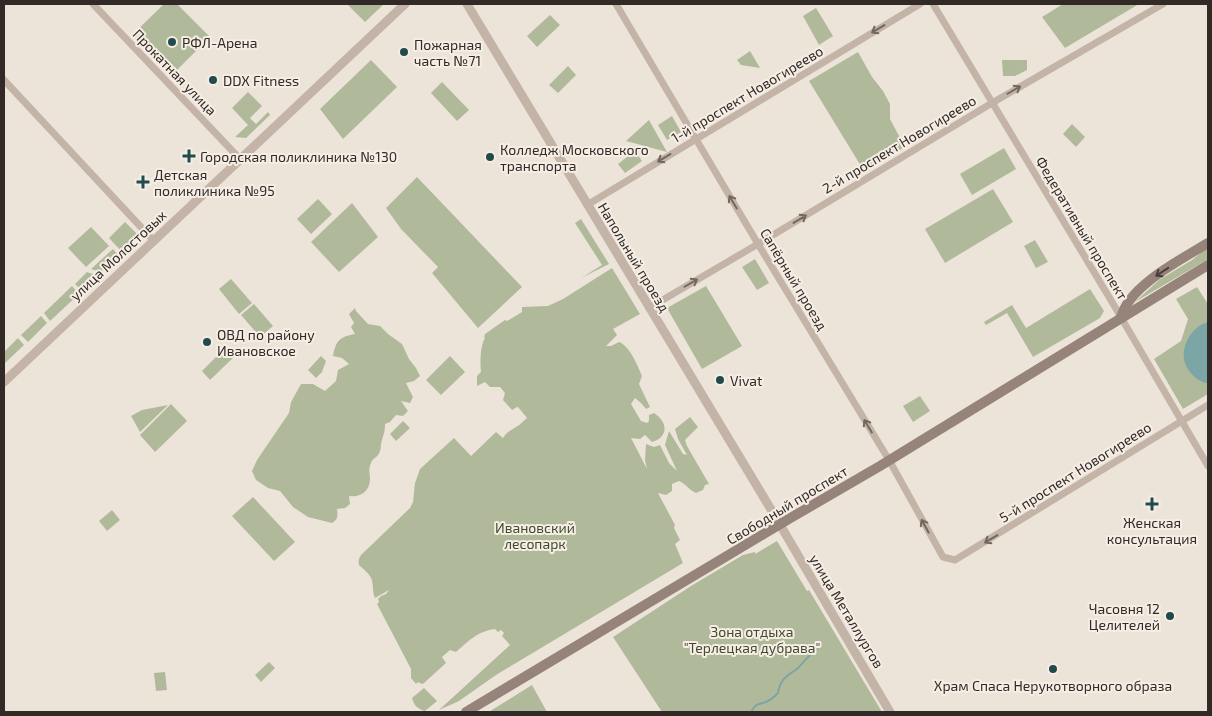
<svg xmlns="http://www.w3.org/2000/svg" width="1212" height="716" font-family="'Exo 2',sans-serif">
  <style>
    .green { fill: #b0ba9b }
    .water { fill: #7ca5a6 }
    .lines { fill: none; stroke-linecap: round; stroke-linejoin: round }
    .stream { stroke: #7ca5a6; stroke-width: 2 }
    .minor { stroke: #c3b4a7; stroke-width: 7 }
    .tertiary { stroke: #c3b4a7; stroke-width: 9 }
    .secondary { stroke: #968379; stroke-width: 10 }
    .oneway { stroke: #736860 }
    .oneway2 { stroke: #4a403b }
    .poi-dot { fill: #224a4d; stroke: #f6eee5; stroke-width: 2 }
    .labels { text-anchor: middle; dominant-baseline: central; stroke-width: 4; stroke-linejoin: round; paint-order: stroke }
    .poi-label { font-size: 14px; fill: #312a26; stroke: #f6eee5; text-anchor: start }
    .street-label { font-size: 14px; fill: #312a26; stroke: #f6eee5 }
    .park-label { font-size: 14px; fill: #414c2e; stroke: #f6eee5 }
  </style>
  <rect width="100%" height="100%" fill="#ede4d9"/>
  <g class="green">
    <polygon points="164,4 177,4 210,37 172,75 132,35"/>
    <polygon points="347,4 384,4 365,22"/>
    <polygon points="1063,4 1139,4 1065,48 1042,17"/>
    <polygon points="816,8 833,36 819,45 803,16"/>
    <polygon points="550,15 560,25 537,47 527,36"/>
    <polygon points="750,51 760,68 741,65 737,60"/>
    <polygon points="858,52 872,77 883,91 890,104 890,119 905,147 864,171 809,81"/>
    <polygon points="371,60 397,87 343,139 320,109"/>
    <polygon points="1002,60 1027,60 1027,70 1015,76 1003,76"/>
    <polygon points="568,66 576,75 558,93 549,85"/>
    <polygon points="442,82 469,110 457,121 431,93"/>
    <polygon points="248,92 262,106 250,118 256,124 268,112 270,115 246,138 235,137 248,125 232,108"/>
    <polygon points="672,116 681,132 667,140 658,125"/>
    <polygon points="649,120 667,152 626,141"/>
    <polygon points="1072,124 1085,137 1076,147 1063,134"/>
    <polygon points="1004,148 1016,169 972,195 960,174"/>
    <polygon points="635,151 642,161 625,173 618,164"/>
    <polygon points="417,177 522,287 478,328 432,273 438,267 401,229 386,208"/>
    <polygon points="993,189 1013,222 945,263 925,229"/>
    <polygon points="318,199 332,214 311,234 297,219"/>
    <polygon points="352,203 378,237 339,272 311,242"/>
    <polygon points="581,219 609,264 581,278 602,265 575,223"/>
    <polygon points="125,222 137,234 138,238 122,252 109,238"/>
    <polygon points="91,227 109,246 86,267 68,248"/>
    <polygon points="1035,240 1048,262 1036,268 1024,246"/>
    <polygon points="1208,247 1208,259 1135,302 1159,280 1192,260"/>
    <polygon points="113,249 119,256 101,272 91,269"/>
    <polygon points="755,259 769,283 757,290 742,267"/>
    <path d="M 612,268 L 640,314 L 613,329 L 617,335 L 606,346 L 611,346 L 619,342 C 629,345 638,366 642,376 L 639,384 L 650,407 L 646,409 L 641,403 L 635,398 L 631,404 L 641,421 L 647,423 L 649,421 L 649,415 L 654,413 C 668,422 669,437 652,442 L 645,435 L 640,439 L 631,438 L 647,469 L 645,460 L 646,444 L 654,447 L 660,445 L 669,463 L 677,471 L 665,445 L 669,431 L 683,454 L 687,455 L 678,439 L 675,429 L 690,417 L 698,427 L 685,440 L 687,446 L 709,484 L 705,485 L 703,490 L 696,493 C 689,490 686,484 679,481 L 672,484 L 672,491 L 666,495 L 658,493 L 675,525 L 674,528 L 680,540 L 675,544 L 683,563 L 496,675 L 459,701 L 439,710 L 510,645 L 502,636 L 504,633 L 501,630 L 498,632 L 495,629 C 476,632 470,640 456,652 L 450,650 L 442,657 L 446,663 L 424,683 L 422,684 L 418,682 L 416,684 L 411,678 L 411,669 L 377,604 L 379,602 L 378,599 L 381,596 L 386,594 L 389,590 L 375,598 C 372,592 374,584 371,578 C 369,573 363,569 359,565 C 358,562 359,558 361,555 L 410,508 L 413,502 L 415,483 L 420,469 L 454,438 L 471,456 L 496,432 L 503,438 C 507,432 510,431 516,427 C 520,425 523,421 527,418 L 518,407 L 517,407 L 512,410 L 503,400 L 505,393 L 500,387 L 490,387 L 485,382 L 477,386 L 477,376 L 481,372 C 480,363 480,346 485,338 L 484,337 L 485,334 L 505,320 L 507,321 L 522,312 L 522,307 L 548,306 L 563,299 Z"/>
    <polygon points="87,272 98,276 82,291 75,284"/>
    <polygon points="231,279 252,303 239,314 219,289"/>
    <polygon points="72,286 79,294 50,321 44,313"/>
    <polygon points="706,286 742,346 702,369 667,308"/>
    <polygon points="1197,287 1208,304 1208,394 1183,409 1154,359 1181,341 1188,319 1176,299"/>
    <polygon points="1090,289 1104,311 1100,318 1033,357 1007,313 986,325 984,322 1012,305 1026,328"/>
    <polygon points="254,304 273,326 260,337 241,315"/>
    <path d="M 355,308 L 356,311 L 368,324 L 380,326 L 388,334 L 402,344 L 409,359 L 416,368 L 420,376 L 414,381 L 406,383 L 413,397 L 410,403 L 401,401 L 408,411 L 403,416 L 396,415 L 390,422 L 385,424 C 385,431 384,433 382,440 C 380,446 382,449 378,455 C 376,458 372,459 371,463 C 368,470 370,473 370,479 C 370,491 360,498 349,496 L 350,504 L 345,508 L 337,509 C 338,516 338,519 332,523 L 308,517 L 293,507 L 280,491 L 268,488 L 256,480 L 252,471 L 257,460 L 289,413 L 291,402 L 301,384 L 313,384 L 325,391 L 336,381 L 338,370 L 349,364 L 342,358 L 333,356 C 336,341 339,337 355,334 L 351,327 L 354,323 L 349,314 Z"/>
    <polygon points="41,316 47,323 28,342 21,335"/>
    <polygon points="18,338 24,345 4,364 4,352"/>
    <polygon points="226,347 235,356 210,380 202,371"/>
    <polygon points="321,356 326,361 322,372 316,378 308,370"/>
    <polygon points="450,356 465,372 441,395 426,380"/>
    <polygon points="920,396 930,411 913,422 903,406"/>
    <polygon points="171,404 187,421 155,452 140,435"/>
    <polygon points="168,405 140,432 131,416 142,410"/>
    <polygon points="403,421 410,428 396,441 390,434"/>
    <polygon points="253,497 295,542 274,561 232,516"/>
    <polygon points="112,510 120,520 107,531 99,521"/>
    <polygon points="777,541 807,591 809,590 882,712 662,712 613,637 691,586 743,555 755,552 755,554"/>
    <polygon points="269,662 275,668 261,682 255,675"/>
    <polygon points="165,672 167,690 156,691 154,673"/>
    <polygon points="532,685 547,712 489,712 495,708"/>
    <path d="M 424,688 L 437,701 L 425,711 C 417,709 414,705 412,698 Z"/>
  </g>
  <path class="water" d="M 1208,322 L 1208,383 C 1203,383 1201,381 1197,379 C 1191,374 1185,367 1184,359 C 1182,343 1193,326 1208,322 Z"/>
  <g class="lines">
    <path class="stream" d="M 751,712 C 757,701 758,706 768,701 C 772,699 775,696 778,693 C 780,678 788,676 798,668 C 805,661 811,653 818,647"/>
    <g class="minor">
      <polyline points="93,4 240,159"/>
      <polyline points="616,4 758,244 889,460 943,557 955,560 1208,405"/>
      <polyline points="933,4 1112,302 1208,466"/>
      <polyline points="4,80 153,240"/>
      <polyline points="587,205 920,4"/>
      <polyline points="649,308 758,244 992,103 1163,4"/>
    </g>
    <g class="tertiary">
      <polyline points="467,4 772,511 890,712"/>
      <polyline points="4,382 405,4"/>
    </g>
    <g class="secondary">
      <path d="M 1121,318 C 1128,286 1182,259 1208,243"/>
      <polyline points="466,712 787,520 880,466 1208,265"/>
    </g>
  </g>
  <defs><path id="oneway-shaft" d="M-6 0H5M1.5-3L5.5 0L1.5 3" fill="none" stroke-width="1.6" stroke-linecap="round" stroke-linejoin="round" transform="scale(1.25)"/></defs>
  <g class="oneway">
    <use href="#oneway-shaft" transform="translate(878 29) rotate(149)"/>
    <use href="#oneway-shaft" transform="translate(1014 90) rotate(-30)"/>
    <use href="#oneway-shaft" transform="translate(664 158) rotate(149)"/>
    <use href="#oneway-shaft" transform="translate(733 202) rotate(-121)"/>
    <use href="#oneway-shaft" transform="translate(800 219) rotate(-31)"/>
    <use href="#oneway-shaft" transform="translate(691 283) rotate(-30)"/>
    <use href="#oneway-shaft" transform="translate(868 426) rotate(-121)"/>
    <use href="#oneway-shaft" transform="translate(925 526) rotate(-119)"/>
    <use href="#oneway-shaft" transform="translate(991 539) rotate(149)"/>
  </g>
  <use class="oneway2" href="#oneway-shaft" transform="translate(1162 272) rotate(147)"/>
  <g class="poi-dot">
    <circle cx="172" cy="42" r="5"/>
    <circle cx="404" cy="52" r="5"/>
    <circle cx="213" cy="80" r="5"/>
    <path d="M186.5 148.5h5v5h5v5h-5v5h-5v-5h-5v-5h5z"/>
    <circle cx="490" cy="157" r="5"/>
    <path d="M140.5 174.5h5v5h5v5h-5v5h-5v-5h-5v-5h5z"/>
    <circle cx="207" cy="342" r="5"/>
    <circle cx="720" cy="380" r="5"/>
    <path d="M1149.5 496.5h5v5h5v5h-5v5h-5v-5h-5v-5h5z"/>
    <circle cx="1170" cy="616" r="5"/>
    <circle cx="1053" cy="669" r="5"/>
  </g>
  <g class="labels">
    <g class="poi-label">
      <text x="182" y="42">РФЛ-Арена</text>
      <text x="414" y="44">Пожарная<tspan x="414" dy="16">часть №71</tspan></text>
      <text x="223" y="80">DDX Fitness</text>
      <text x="500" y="149">Колледж Московского<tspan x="500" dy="16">транспорта</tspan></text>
      <text x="200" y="156">Городская поликлиника №130</text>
      <text x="154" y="174">Детская<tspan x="154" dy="16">поликлиника №95</tspan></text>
      <text x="217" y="334">ОВД по району<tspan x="217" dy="16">Ивановское</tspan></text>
      <text x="730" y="380">Vivat</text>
      <text x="1152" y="522" text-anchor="middle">Женская<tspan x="1152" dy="16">консультация</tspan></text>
      <text x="1160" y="608" text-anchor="end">Часовня 12<tspan x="1160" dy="16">Целителей</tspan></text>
      <text x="1053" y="685" text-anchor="middle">Храм Спаса Нерукотворного образа</text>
    </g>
    <g class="street-label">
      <text transform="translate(175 72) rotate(46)">Прокатная улица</text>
      <text transform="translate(747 94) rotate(-31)">1-й проспект Новогиреево</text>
      <text transform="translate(899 144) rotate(-31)">2-й проспект Новогиреево</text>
      <text transform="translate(1082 228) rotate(59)">Федеративный проспект</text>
      <text transform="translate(118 255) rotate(-43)">улица Молостовых</text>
      <text transform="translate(634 257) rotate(59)">Напольный проезд</text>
      <text transform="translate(794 279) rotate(59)">Сапёрный проезд</text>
      <text transform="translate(1075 472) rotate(-32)">5-й проспект Новогиреево</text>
      <text transform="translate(787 505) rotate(-31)">Свободный проспект</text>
      <text transform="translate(847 611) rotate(59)">улица Металлургов</text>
    </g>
    <g class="park-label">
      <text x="535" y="527">Ивановский<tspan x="535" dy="16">лесопарк</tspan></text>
      <text x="752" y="631">Зона отдыха<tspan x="752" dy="16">"Терлецкая дубрава"</tspan></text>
    </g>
  </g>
  <rect width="1212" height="716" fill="none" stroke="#312a26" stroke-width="10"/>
</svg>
